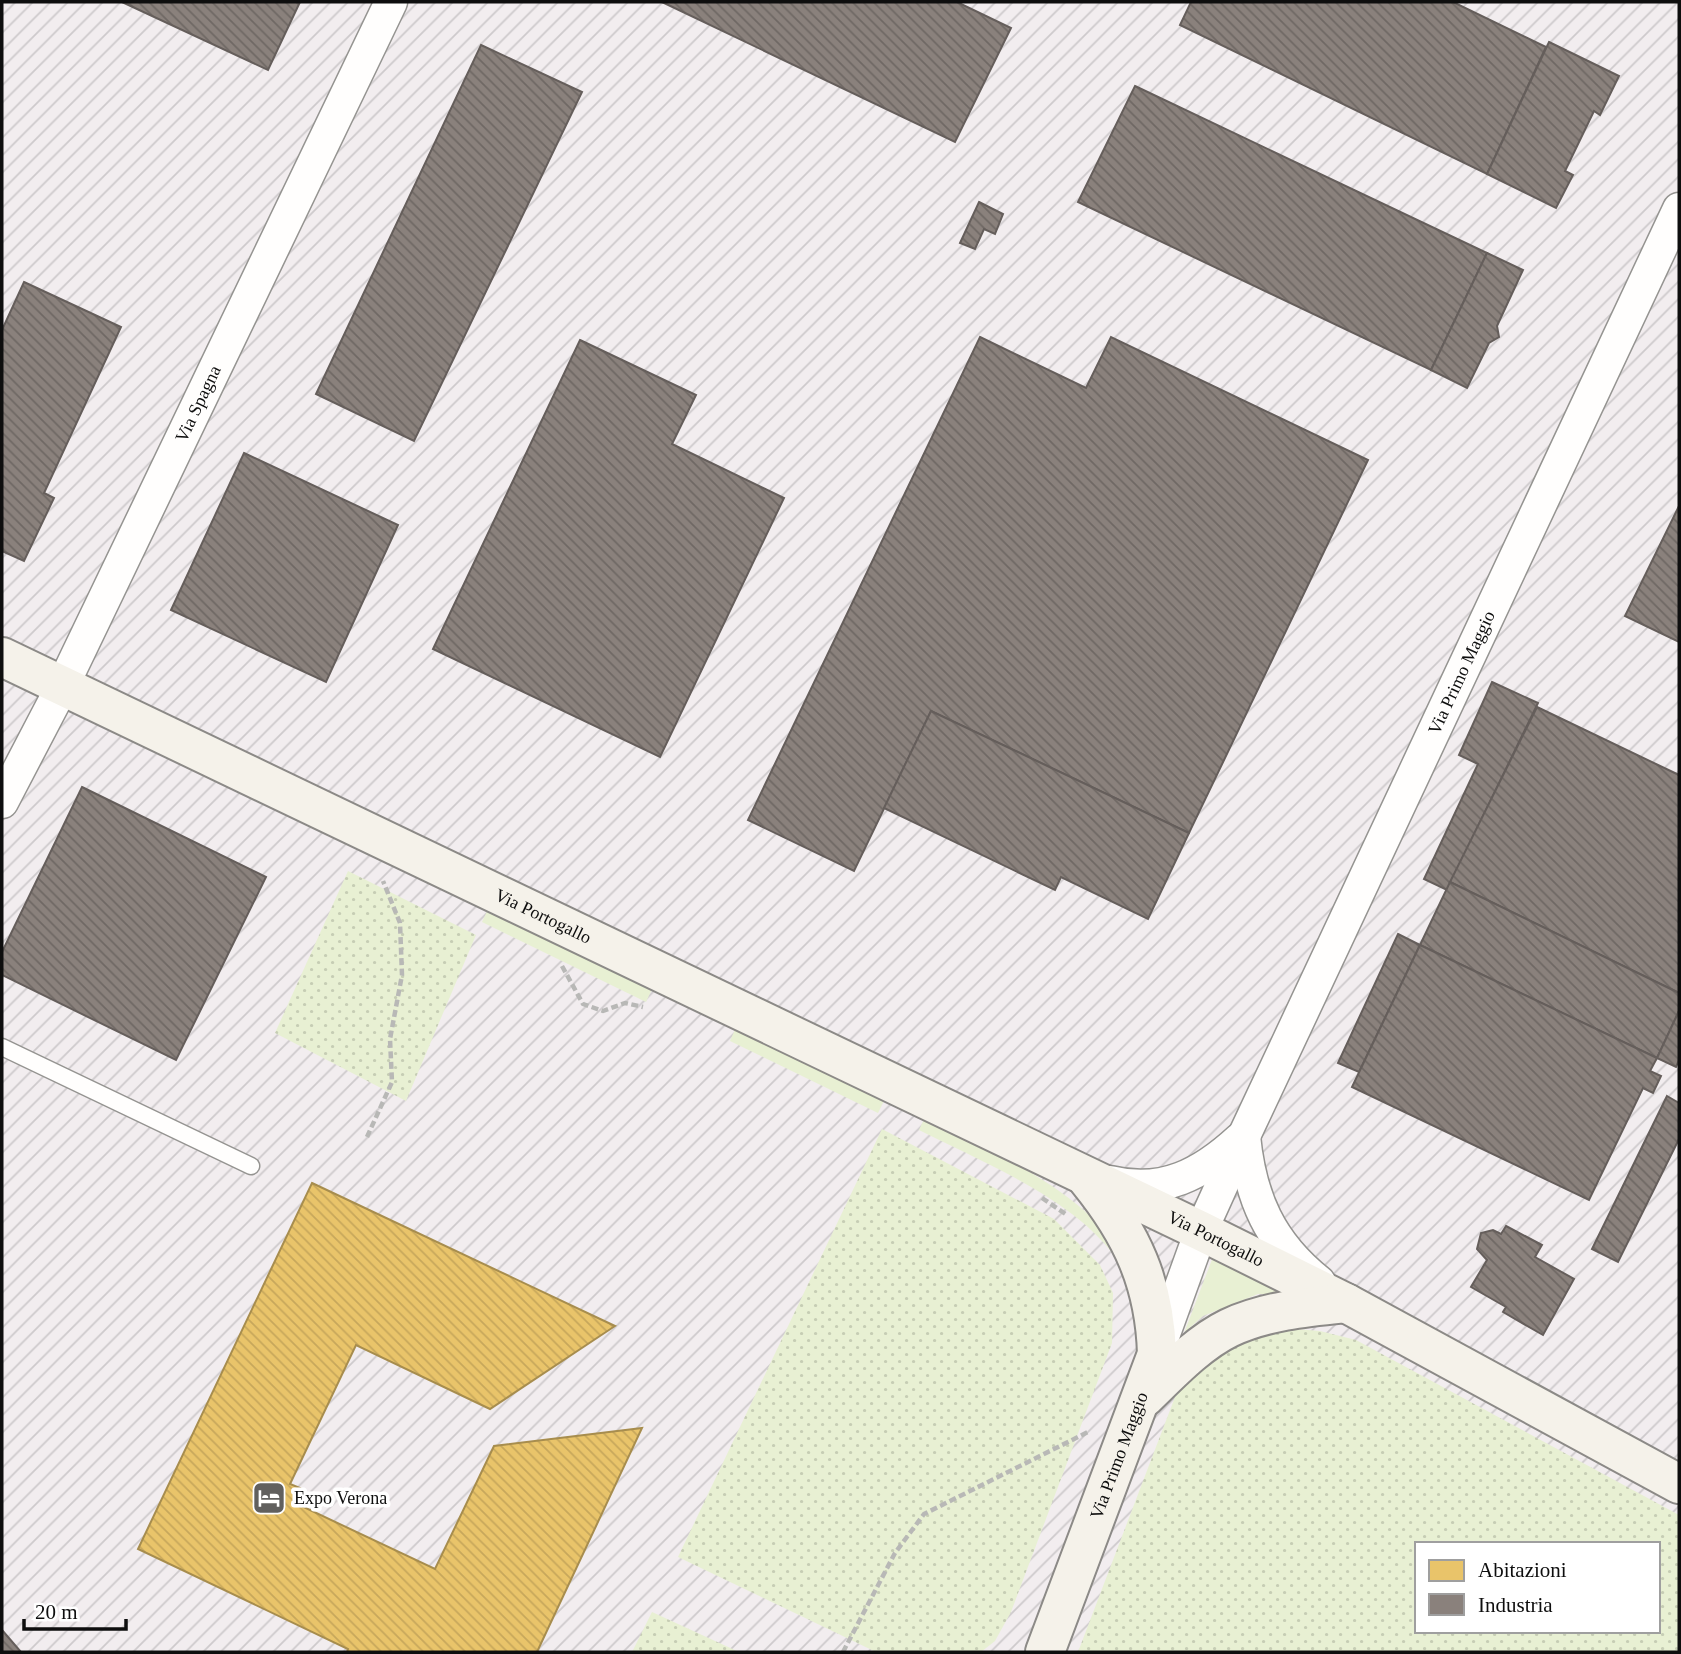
<svg xmlns="http://www.w3.org/2000/svg" width="1681" height="1654" font-family="Georgia,serif">
  <style>
    .industrial { fill: url(#industrial-furrows); fill-rule: evenodd }
    .grass { fill: #e8f0d3 }
    .park { fill: url(#park-dots); fill-rule: evenodd }
    .homes { fill: url(#homes-back-hatch); stroke: #a78d4e; stroke-width: 2 }
    .industry { fill: url(#industry-back-hatch); stroke: #655e5b; stroke-width: 2 }
    .lines { fill: none; stroke-linecap: round; stroke-linejoin: round }
    .lane-casing { stroke: #959491; stroke-width: 19 }
    .street-casing { stroke: #959491; stroke-width: 35 }
    .secondary-casing { stroke: #8c8a87; stroke-width: 42 }
    .path { stroke: #b8b8b6; stroke-width: 4.5; stroke-dasharray: 7 3.5; stroke-linecap: butt }
    .lane { stroke: #fffefd; stroke-width: 16 }
    .street { stroke: #fffefd; stroke-width: 32 }
    .secondary { stroke: #f5f2ea; stroke-width: 38 }
    .labels { text-anchor: middle; dominant-baseline: central; stroke-width: 7; stroke-linejoin: round; paint-order: stroke }
    .street-label { font-size: 18px; fill: #0e0e0e; stroke: #fff }
    .poi-label { font-size: 18px; fill: #0e0e0e; stroke: #fff; text-anchor: start }
  </style>
  <defs>
    <pattern id="industrial-furrows" width="10" height="10" patternUnits="userSpaceOnUse" patternTransform="scale(1.75)"><rect width="10" height="10" fill="#f2edef"/><path d="M-1 1l2-2M0 10L10 0M9 11l2-2" fill="none" stroke="#cecacc"/></pattern>
    <pattern id="park-dots" width="8" height="8" patternUnits="userSpaceOnUse" patternTransform="scale(1.75)"><rect width="8" height="8" fill="#e8f0d3"/><path d="M2 2h.1M6 6h.1" fill="none" stroke="#c6cdb4" stroke-width="1.8" stroke-linecap="round"/></pattern>
    <pattern id="homes-back-hatch" width="6" height="6" patternUnits="userSpaceOnUse" patternTransform="scale(1.75)"><rect width="6" height="6" fill="#e9c46a"/><path d="M-1 5l2 2M0 0l6 6M5-1l2 2" fill="none" stroke="#c7a75b"/></pattern>
    <pattern id="industry-back-hatch" width="6" height="6" patternUnits="userSpaceOnUse" patternTransform="scale(1.75)"><rect width="6" height="6" fill="#8a817c"/><path d="M-1 5l2 2M0 0l6 6M5-1l2 2" fill="none" stroke="#6f6864"/></pattern>
  </defs>
  <rect width="100%" height="100%" fill="#fcf9f2"/>
  <path class="industrial" d="M 2,2 L 1679,2 L 1679,1652 L 2,1652 ZM 1417,1544 L 1658,1544 L 1658,1631 L 1417,1631 Z"/>
  <g class="grass">
    <polygon points="489,907 653,987 646,1002 482,922"/>
    <polygon points="736,1027 885,1099 878,1113 730,1041"/>
    <path d="M 924,1119 C 1008,1161 1137,1208 1139,1319 L 1134,1318 C 1133,1310 1133,1300 1131,1291 C 1111,1212 985,1164 919,1130 Z"/>
    <polygon points="1216,1249 1293,1294 1258,1294 1203,1316 1184,1333"/>
  </g>
  <g class="park">
    <polygon points="348,871 476,935 406,1101 275,1033"/>
    <polygon points="882,1129 1054,1219 1100,1265 1113,1293 1112,1343 1011,1612 995,1641 981,1652 876,1652 678,1557"/>
    <path d="M 1284,1328 L 1320,1331 L 1356,1340 L 1679,1515 L 1679,1652 L 1078,1652 L 1175,1397 C 1204,1355 1237,1343 1284,1328 ZM 1417,1544 L 1658,1544 L 1658,1631 L 1417,1631 Z"/>
    <polygon points="652,1612 739,1652 632,1652"/>
  </g>
  <polygon class="homes" points="312,1183 615,1326 490,1409 356,1345 290,1484 300,1488 293,1502 435,1569 494,1446 642,1428 537,1652 347,1652 348,1649 138,1549"/>
  <g class="industry">
    <polygon points="122,2 300,2 268,70"/>
    <polygon points="662,2 957,2 1011,28 955,142"/>
    <polygon points="1191,2 1453,2 1546,47 1487,174 1180,25"/>
    <polygon points="1549,42 1619,76 1600,115 1594,111 1565,171 1573,175 1556,208 1487,174"/>
    <polygon points="481,45 582,92 414,441 316,394"/>
    <polygon points="1135,86 1487,253 1431,370 1078,202"/>
    <polygon points="979,202 1003,214 995,234 984,229 975,249 960,243"/>
    <polygon points="1487,253 1523,270 1497,326 1499,337 1489,343 1467,388 1431,370"/>
    <polygon points="24,282 121,327 44,493 54,498 24,561 2,551 2,330"/>
    <polygon points="980,337 1086,388 1111,337 1368,460 1189,833 931,711 854,871 748,820"/>
    <polygon points="580,340 696,395 672,444 784,498 660,757 433,649"/>
    <polygon points="244,453 398,525 326,682 171,610"/>
    <polygon points="1679,506 1679,642 1625,616"/>
    <polygon points="1492,682 1538,703 1447,890 1424,879 1478,764 1459,755"/>
    <polygon points="1537,707 1679,775 1679,993 1450,882"/>
    <polygon points="931,711 1189,833 1148,919 1061,877 1055,890 884,808"/>
    <polygon points="82,787 266,877 176,1060 2,975 2,952"/>
    <polygon points="1450,882 1679,993 1679,1011 1657,1058 1420,945"/>
    <polygon points="1398,934 1420,945 1359,1072 1338,1063"/>
    <polygon points="1420,945 1657,1058 1650,1071 1661,1076 1653,1093 1643,1088 1589,1200 1352,1087"/>
    <polygon points="1679,1011 1679,1060 1676,1067 1657,1058"/>
    <polygon points="1667,1096 1679,1103 1679,1139 1618,1262 1592,1249"/>
    <polygon points="1506,1226 1542,1245 1535,1257 1574,1279 1543,1335 1503,1312 1506,1307 1471,1287 1487,1260 1477,1249 1481,1233 1493,1230 1501,1234"/>
    <polygon points="2,1630 21,1652 2,1652"/>
  </g>
  <g class="lines">
    <defs>
      <polyline id="lane" points="2,1047 251,1166"/>
      <g id="street">
        <path id="s1" d="M 2,802 L 62,687 L 391,2"/>
        <path d="M 1244,1136 C 1250,1198 1270,1243 1319,1282"/>
        <path d="M 1110,1182 C 1163,1195 1202,1174 1240,1139"/>
        <path id="s2" d="M 1157,1353 L 1201,1231 L 1244,1136 L 1679,209"/>
      </g>
      <g id="secondary">
        <path id="s3" d="M 2,657 L 1201,1231 L 1346,1303 L 1679,1484"/>
        <path d="M 1145,1397 C 1170,1373 1198,1343 1229,1328 C 1265,1311 1307,1307 1346,1303"/>
        <path id="s4" d="M 1045,1652 L 1157,1354 C 1155,1284 1132,1234 1088,1180"/>
      </g>
    </defs>
    <use href="#lane" class="lane-casing"/>
    <use href="#street" class="street-casing"/>
    <use href="#secondary" class="secondary-casing"/>
    <g class="path">
      <polyline points="562,966 583,1004 603,1011 625,1003 643,1007"/>
      <polyline points="367,1137 392,1082 390,1039 402,975 400,923 383,881"/>
      <polyline points="1042,1198 1067,1215"/>
      <polyline points="843,1652 895,1553 924,1514 1090,1431"/>
    </g>
    <use href="#lane" class="lane"/>
    <use href="#street" class="street"/>
    <use href="#secondary" class="secondary"/>
  </g>
  <defs>
    <symbol id="hotel-square" viewBox="-11 -11 22 22"><rect x="-9" y="-9" width="18" height="18" rx="4" fill="#61605e" stroke="#fff"/><path d="M-6-4.5h1.5V1H6V5H4.5V3h-9V5H-6ZM-4 0a1.8 1.8 0 1 1 3.6 0ZM.5 0V-2.5h3Q6-2.5 6 0Z" fill="#fff"/></symbol>
  </defs>
  <g fill-rule="evenodd">
    <use href="#hotel-square" x="250" y="1479" width="38" height="38"/>
  </g>
  <g class="labels">
    <g class="street-label">
      <text stroke="none"><textPath href="#s1" startOffset="444">Via Spagna</textPath></text>
      <text stroke="none"><textPath href="#s2" startOffset="746">Via Primo Maggio</textPath></text>
      <text stroke="none"><textPath href="#s3" startOffset="600">Via Portogallo</textPath></text>
      <text stroke="none"><textPath href="#s3" startOffset="1346">Via Portogallo</textPath></text>
      <text stroke="none"><textPath href="#s4" startOffset="210">Via Primo Maggio</textPath></text>
    </g>
    <g class="poi-label">
      <text x="294" y="1498">Expo Verona</text>
    </g>
  </g>
  <rect width="1681" height="1654" fill="none" stroke="#0e0e0e" stroke-width="7"/>
  <rect x="1415" y="1542" width="245" height="91" fill="#ffffff" stroke="#9f9f9f" stroke-width="2"/>
  <rect x="1429" y="1560" width="35" height="21" fill="#e9c46a" stroke="#9f9f9f" stroke-width="2"/>
  <text x="1478" y="1577" font-size="21" fill="#0e0e0e">Abitazioni</text>
  <rect x="1429" y="1594" width="35" height="21" fill="#8a817c" stroke="#9f9f9f" stroke-width="2"/>
  <text x="1478" y="1612" font-size="21" fill="#0e0e0e">Industria</text>
  <path d="M24 1619v10h102v-10" fill="none" stroke="#0e0e0e" stroke-width="3.5"/>
  <text x="35" y="1619" font-size="21" fill="#0e0e0e" stroke="#ffffff" stroke-width="5" paint-order="stroke">20 m</text>
</svg>
